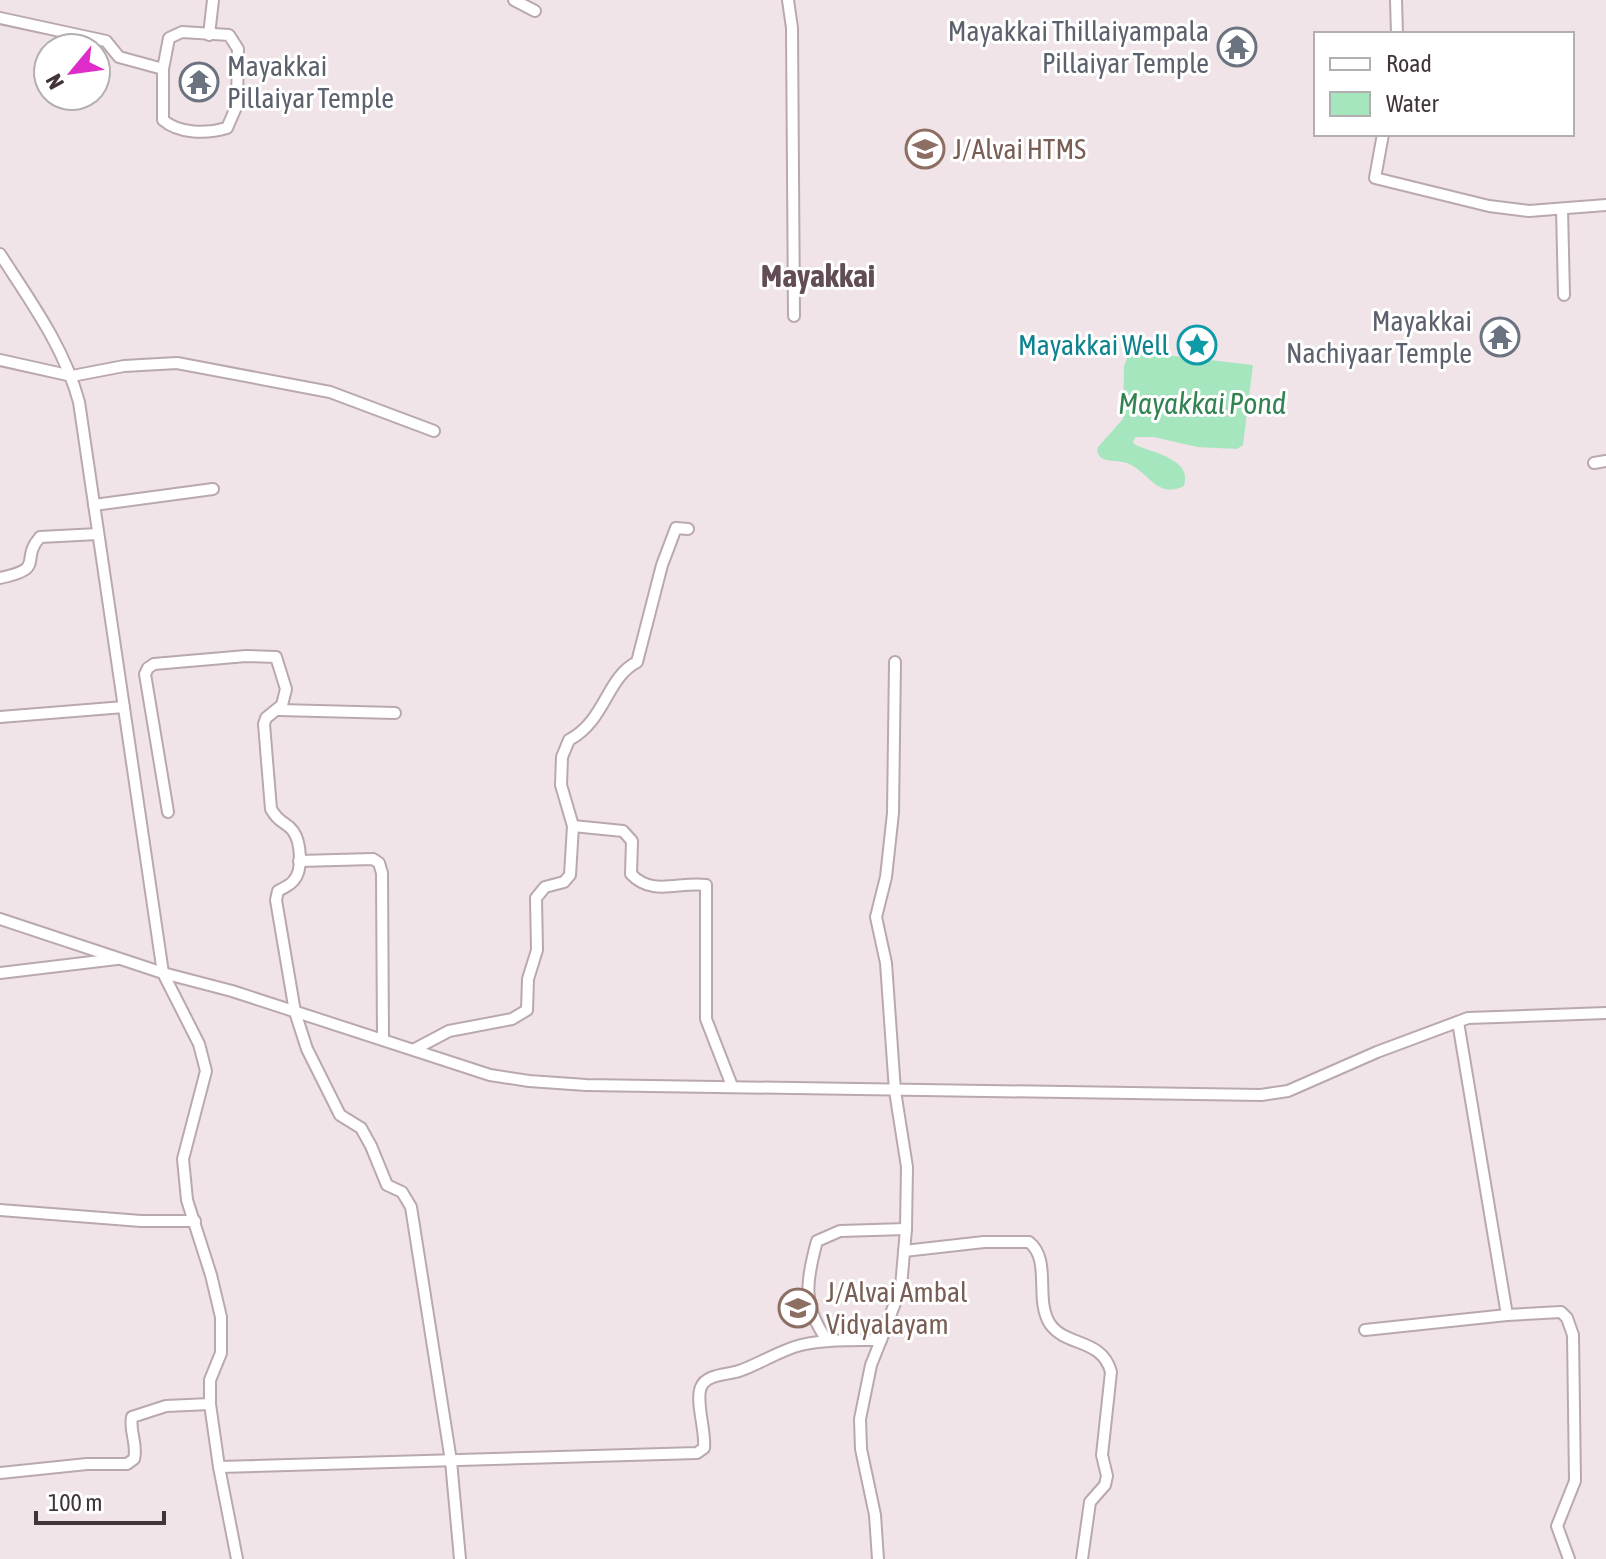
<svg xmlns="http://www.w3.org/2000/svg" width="1606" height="1559" font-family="'Asap Condensed',sans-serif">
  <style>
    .water { fill: #a6e6be }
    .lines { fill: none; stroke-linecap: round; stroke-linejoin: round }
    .minor-casing { stroke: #baa8af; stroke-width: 14 }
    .minor { stroke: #fff; stroke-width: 10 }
    .labels { text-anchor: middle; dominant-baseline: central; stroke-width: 6; stroke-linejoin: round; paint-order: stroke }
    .worship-label { font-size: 28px; fill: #5b616d; stroke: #fff; text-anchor: end }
    .education-label { font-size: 28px; fill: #785e54; stroke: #fff; text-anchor: start }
    .culture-label { font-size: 28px; fill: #0d838f; stroke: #fff; text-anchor: end }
    .water-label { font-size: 30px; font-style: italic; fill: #338352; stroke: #fff }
    .quarter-label { font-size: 32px; font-weight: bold; fill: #624d56; stroke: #fff }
  </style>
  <rect width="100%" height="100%" fill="#f0e4e8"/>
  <path class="water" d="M 1130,351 L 1253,365 L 1243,445 L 1237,449 L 1197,447 L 1154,437 L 1136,437 L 1133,441 L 1134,444 C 1151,453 1193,458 1184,486 C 1159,498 1151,477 1133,466 C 1123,459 1111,463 1101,458 L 1097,452 L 1098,447 L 1123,419 L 1124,366 Z"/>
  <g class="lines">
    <defs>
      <g id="minor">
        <polyline points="514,0 535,11"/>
        <polyline points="788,0 792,28 794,316"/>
        <polyline points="1396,0 1397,34"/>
        <polyline points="0,18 106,41 119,57 163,69"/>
        <path d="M 182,32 L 229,35 L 238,49 L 237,105 L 227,128 C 207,134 179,134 163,120 L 163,69 L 169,38 Z"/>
        <polyline points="209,35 213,0"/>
        <polyline points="1383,134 1375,178 1489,206 1529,211 1606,205"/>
        <polyline points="1562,209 1564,295"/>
        <path d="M 0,254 C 31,302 64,347 79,402 L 163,973 L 199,1044 L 206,1071 L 183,1159 L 187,1200 L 211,1275 L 221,1317 L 221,1353 L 210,1380 L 210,1404 L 219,1467 L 237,1559"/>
        <polyline points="0,360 72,376 124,366 177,363 330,392 434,431"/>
        <polyline points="1594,463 1606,461"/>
        <polyline points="94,505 213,489"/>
        <path d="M 0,578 C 47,568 19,561 40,537 L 98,534"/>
        <polyline points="279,710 395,713"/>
        <polyline points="0,717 124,707"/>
        <path d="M 168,812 L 145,674 L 148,668 L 154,664 L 246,656 L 276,657 L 286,689 L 282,705 L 266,718 L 264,724 L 271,809 C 280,825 286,821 293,831 C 301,842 303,870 294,880 C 291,885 283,888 278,891 L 276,900 L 295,1012 L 307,1049 L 340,1115 L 361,1128 L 371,1146 L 387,1185 L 402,1192 L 411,1207 L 451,1461 L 460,1559"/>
        <path d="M 573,826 L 623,831 L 632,841 L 631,874 C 652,897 680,881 706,885 L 706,1019 L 732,1086"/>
        <polyline points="299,861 373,859 379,863 382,873 383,1039"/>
        <polyline points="0,919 163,973 232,991 490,1075 529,1081 586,1085 1261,1095 1288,1091 1377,1052 1468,1018 1606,1013"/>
        <polyline points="0,973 117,959"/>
        <polyline points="1458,1022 1507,1315"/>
        <path d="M 415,1049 L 449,1031 L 512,1019 L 527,1010 L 528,979 L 537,950 L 536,898 L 545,887 L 564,882 L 570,875 L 573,826 L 561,785 L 562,757 L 569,740 C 606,720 606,678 637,662 L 662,565 L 676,528 L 688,529"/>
        <polyline points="0,1210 141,1221 195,1221"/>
        <path d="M 904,1251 L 984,1242 L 1029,1242 C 1052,1260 1034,1299 1050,1324 C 1066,1347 1102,1338 1111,1372 L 1102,1455 L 1107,1476 L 1105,1485 L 1090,1502 L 1082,1559"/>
        <polyline points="1365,1330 1507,1315 1561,1312 1567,1318 1573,1335 1575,1481 1557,1526 1569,1559"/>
        <path d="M 827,1340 C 802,1305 806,1281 817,1241 L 840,1231 L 906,1229"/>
        <path d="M 219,1467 L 697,1453 L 704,1448 C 706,1431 695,1401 701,1387 C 706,1374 727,1375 739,1371 C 760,1364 780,1350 801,1345 C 827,1339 854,1340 881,1340 L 901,1287 L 906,1229 L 907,1167 L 895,1091 L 886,963 L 876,917 L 886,877 L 893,813 L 895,662"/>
        <path d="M 0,1473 L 87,1464 L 127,1464 L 134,1459 C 138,1444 129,1432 132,1417 L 166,1406 L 210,1404"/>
        <polyline points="878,1559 875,1515 861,1449 860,1419 871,1365 881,1340"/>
      </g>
    </defs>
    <use href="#minor" class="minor-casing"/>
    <use href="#minor" class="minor"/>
  </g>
  <defs>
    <symbol id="temple-ring" viewBox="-11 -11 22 22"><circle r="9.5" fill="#fff" stroke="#6b7280" stroke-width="1.5"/><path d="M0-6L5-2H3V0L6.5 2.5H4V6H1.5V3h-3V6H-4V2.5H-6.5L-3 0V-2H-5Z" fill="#6b7280"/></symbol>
    <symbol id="school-ring" viewBox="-11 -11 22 22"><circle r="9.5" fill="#fff" stroke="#8d6e63" stroke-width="1.5"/><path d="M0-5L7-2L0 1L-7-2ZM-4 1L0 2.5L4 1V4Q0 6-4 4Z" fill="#8d6e63"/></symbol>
    <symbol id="sight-ring" viewBox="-11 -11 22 22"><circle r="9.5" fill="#fff" stroke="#0f9aa8" stroke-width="1.5"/><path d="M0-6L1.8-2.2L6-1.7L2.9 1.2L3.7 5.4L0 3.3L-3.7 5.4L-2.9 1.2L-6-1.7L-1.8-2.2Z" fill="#0f9aa8"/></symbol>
  </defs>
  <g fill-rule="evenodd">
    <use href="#temple-ring" x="1215" y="25" width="44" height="44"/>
    <use href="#temple-ring" x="177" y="60" width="44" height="44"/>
    <use href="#school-ring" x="903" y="127" width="44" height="44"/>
    <use href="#temple-ring" x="1478" y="315" width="44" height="44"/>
    <use href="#sight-ring" x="1175" y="323" width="44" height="44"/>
    <use href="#school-ring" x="776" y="1286" width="44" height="44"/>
  </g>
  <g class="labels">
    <g class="worship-label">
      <text x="1209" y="31">Mayakkai Thillaiyampala<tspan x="1209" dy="32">Pillaiyar Temple</tspan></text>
      <text x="227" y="66" text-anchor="start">Mayakkai<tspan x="227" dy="32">Pillaiyar Temple</tspan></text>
      <text x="1472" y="321">Mayakkai<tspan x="1472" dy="32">Nachiyaar Temple</tspan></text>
    </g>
    <g class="education-label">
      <text x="953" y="149">J/Alvai HTMS</text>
      <text x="826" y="1292">J/Alvai Ambal<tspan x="826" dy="32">Vidyalayam</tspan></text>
    </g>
    <g class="culture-label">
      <text x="1169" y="345">Mayakkai Well</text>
    </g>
    <g class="water-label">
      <text x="1202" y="403">Mayakkai Pond</text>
    </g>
    <g class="quarter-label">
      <text x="818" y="275">Mayakkai</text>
    </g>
  </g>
  <rect x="1314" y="32" width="260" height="104" fill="#ffffff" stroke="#b3aeb0" stroke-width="2"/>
  <rect x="1330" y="58" width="40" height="12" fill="#ffffff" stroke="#b3aeb0" stroke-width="2"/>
  <text x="1386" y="72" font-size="24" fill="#41353a">Road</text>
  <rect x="1330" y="92" width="40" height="24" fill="#a6e6be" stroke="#b3aeb0" stroke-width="2"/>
  <text x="1386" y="112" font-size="24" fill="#41353a">Water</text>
  <g transform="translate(72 72) rotate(241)"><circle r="38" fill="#ffffff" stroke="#b3aeb0" stroke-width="2"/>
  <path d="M0-6L14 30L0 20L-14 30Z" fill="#e02bcb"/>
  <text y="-12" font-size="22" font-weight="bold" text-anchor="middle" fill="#41353a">N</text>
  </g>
  <path d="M36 1511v12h128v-12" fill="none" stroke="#41353a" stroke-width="4"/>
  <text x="48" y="1511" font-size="24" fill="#41353a" stroke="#ffffff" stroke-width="6" paint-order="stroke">100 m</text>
</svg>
